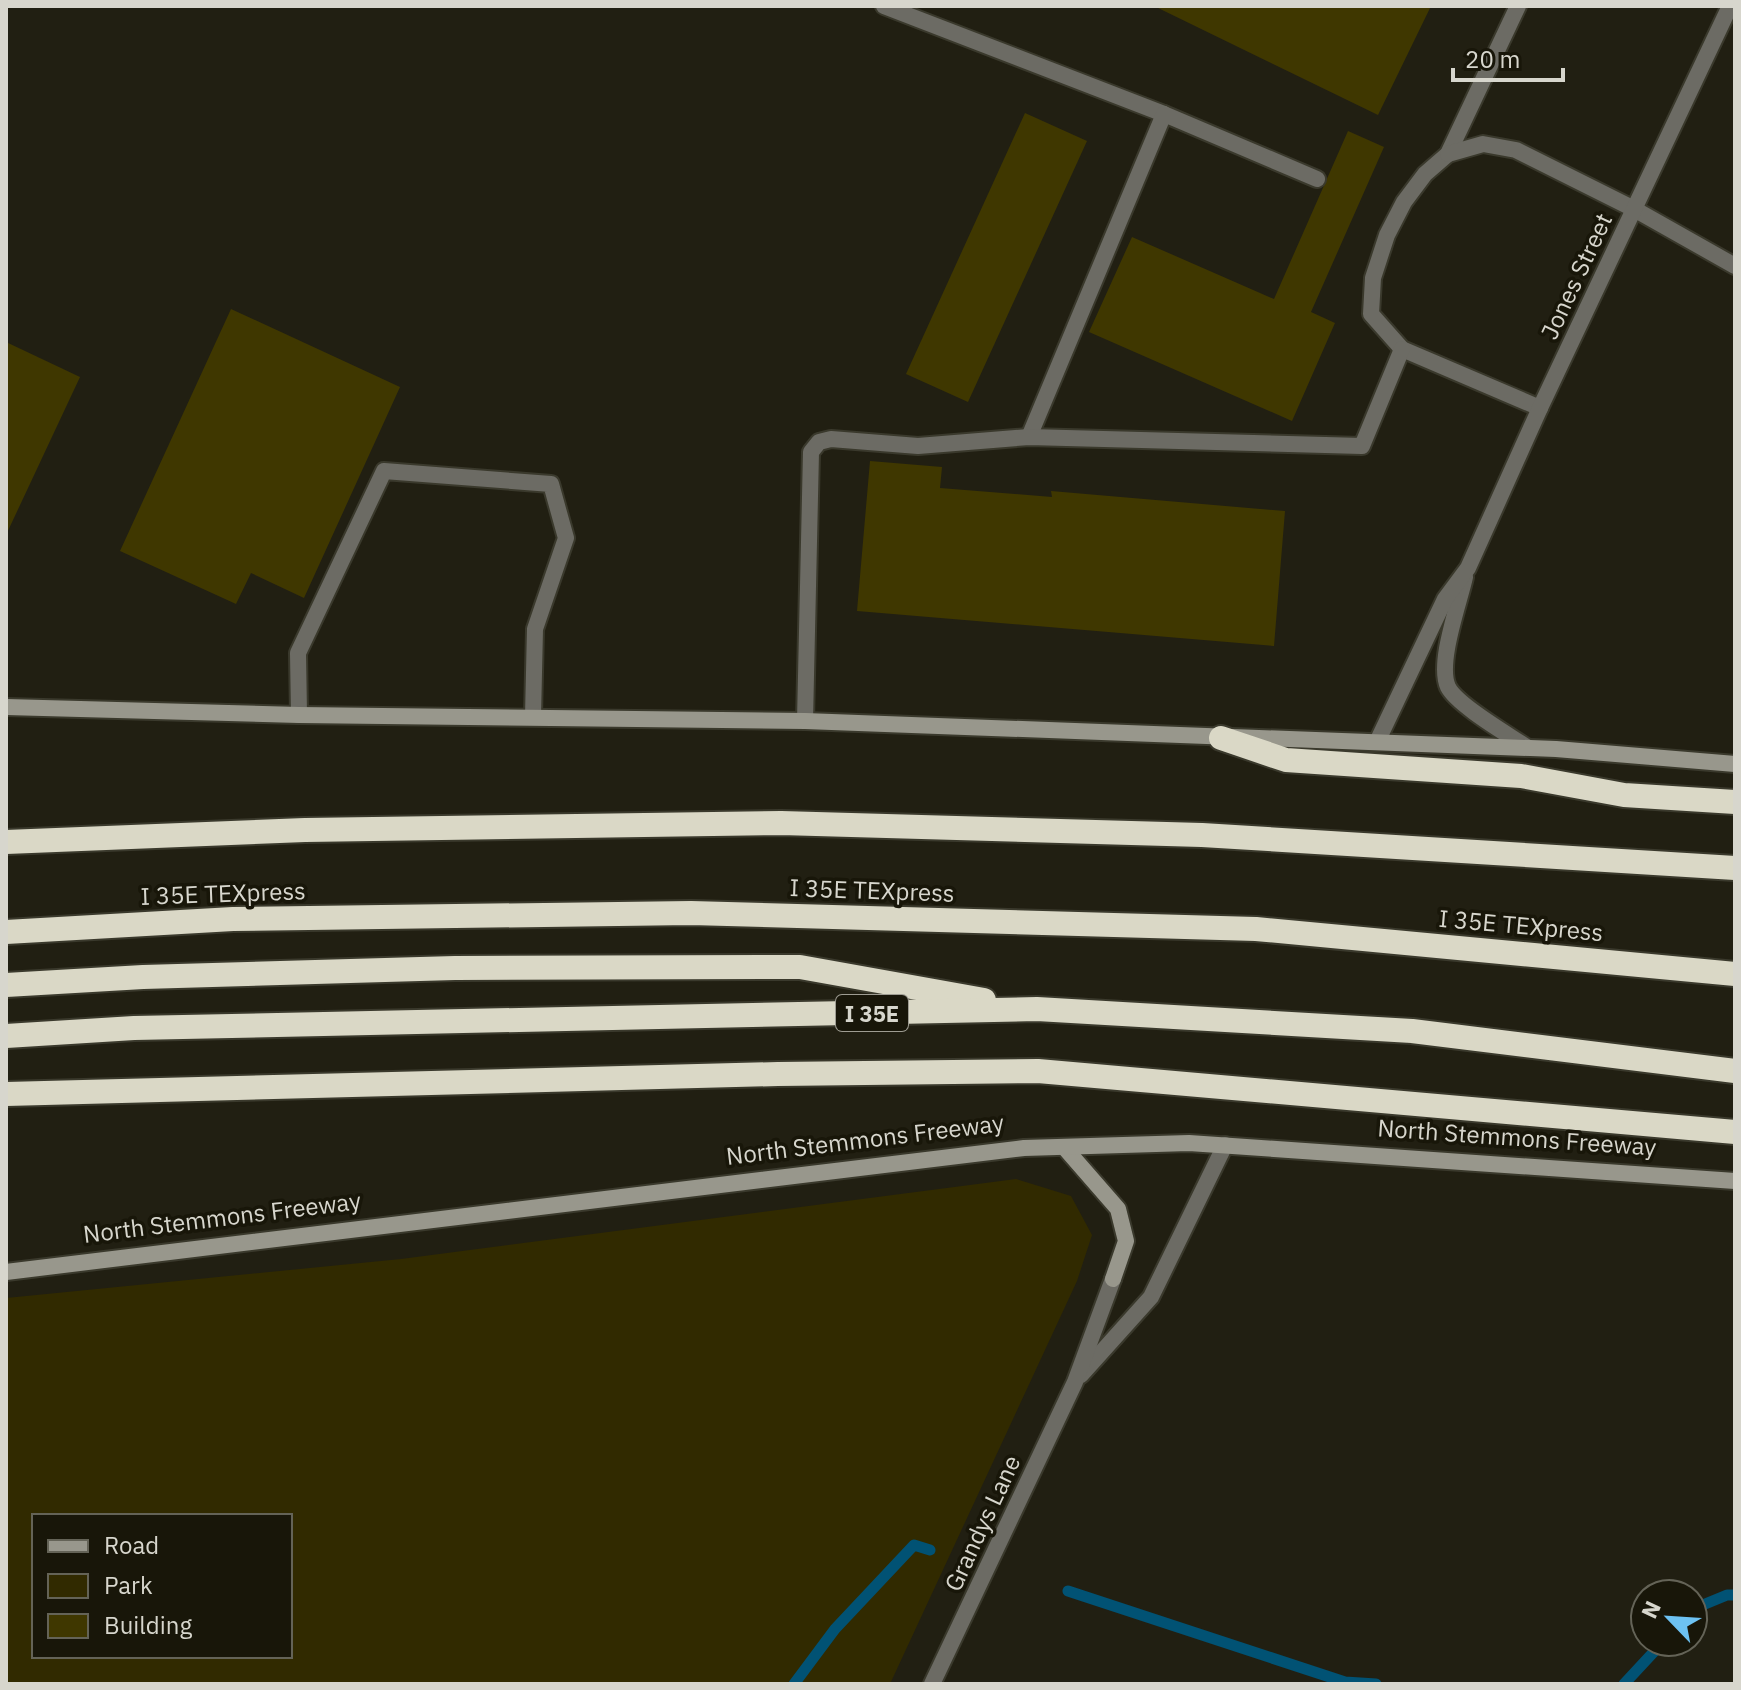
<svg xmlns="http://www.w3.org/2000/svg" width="1741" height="1690" font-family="'IBM Plex Sans',sans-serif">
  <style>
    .green { fill: #312a00; fill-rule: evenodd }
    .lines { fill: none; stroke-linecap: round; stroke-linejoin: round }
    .stream { stroke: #015274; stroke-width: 11 }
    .building { fill: #3f3700 }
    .lane-casing { stroke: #3a392c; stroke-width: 20 }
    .street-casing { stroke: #3a392c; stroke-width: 20 }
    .secondary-casing { stroke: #3a392c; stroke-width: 20 }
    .highway-casing { stroke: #3a392c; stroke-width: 28 }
    .lane { stroke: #6c6b64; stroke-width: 16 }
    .street { stroke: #6c6b64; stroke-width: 16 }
    .secondary { stroke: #98978c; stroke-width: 16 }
    .highway { stroke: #dad8c6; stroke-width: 24 }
    .labels { text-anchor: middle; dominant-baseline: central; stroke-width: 7; stroke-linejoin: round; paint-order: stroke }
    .shield { fill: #181609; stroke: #9e9c92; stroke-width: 2 }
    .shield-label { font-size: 22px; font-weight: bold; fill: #d7d6cd }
    .street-label { font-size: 24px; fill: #d7d6cd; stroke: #181609 }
  </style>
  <rect width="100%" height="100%" fill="#211f12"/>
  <path class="green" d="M 1016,1179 L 1071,1196 L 1092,1235 L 1077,1281 L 890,1684 L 6,1684 L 6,1298 L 401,1259 ZM 34,1516 L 290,1516 L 290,1656 L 34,1656 Z"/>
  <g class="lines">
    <g class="stream">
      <polyline points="1068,1591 1345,1682 1376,1684"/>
      <polyline points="1693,1609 1727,1595 1735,1595"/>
      <polyline points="794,1684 835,1629 914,1545 930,1550"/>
      <polyline points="1624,1684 1663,1642"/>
    </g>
  </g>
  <g class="building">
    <polygon points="1154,6 1431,6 1378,115"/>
    <polygon points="1025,113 1087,141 968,402 906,374"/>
    <polygon points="1348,131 1384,147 1311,312 1335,323 1292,421 1089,332 1132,237 1274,299"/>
    <polygon points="231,309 400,387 304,598 251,573 236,604 120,551"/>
    <polygon points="6,342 80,377 6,535"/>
    <polygon points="870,461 942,467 940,488 1052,497 1051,491 1285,511 1274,646 857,611"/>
  </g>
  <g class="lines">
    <defs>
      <g id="lane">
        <polyline points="884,6 1164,114"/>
        <polyline points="1518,6 1448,154 1425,174 1404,202 1387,235 1373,278 1371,314 1402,349 1540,408"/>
        <polyline points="1448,154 1483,144 1516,150 1634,209 1735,266"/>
        <polyline points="1029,437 1164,114 1317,179"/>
        <polyline points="299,715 298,653 384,471 551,484 566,538 535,629 533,716"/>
        <polyline points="805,721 811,452 819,442 831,439 918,446 1029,437 1362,446 1402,349"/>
      </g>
      <g id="street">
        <path d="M 1465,577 C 1459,604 1437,663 1448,687 C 1457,705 1509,735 1528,748"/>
        <polyline points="1377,742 1445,599 1468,568 1540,408 1730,6"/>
        <polyline points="1081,1375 1151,1297 1225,1145"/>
        <polyline points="932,1684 1075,1382 1113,1279"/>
      </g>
      <g id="secondary">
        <polyline points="6,707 299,715 805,721 1556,749 1735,764"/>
        <polyline points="1064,1147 1118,1209 1126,1241 1113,1279"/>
        <polyline points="6,1272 1024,1148 1189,1143 1735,1181"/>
      </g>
      <g id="highway">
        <polyline points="1221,738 1286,760 1521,776 1624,795 1735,802"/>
        <polyline points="6,842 305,830 781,823 1202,835 1735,868"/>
        <polyline points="6,932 233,919 691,913 1256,929 1735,974"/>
        <polyline points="6,985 143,977 455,968 800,967 984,1000"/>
        <polyline points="6,1036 134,1028 1037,1009 1412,1031 1735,1071"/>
        <polyline points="6,1094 778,1074 1038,1071 1735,1132"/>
      </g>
    </defs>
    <use href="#lane" class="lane-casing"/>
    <use href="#street" class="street-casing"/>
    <use href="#secondary" class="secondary-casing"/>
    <use href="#highway" class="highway-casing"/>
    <use href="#lane" class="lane"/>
    <use href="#street" class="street"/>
    <use href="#secondary" class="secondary"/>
    <use href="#highway" class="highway"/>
  </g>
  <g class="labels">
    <rect class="shield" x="836" y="995" width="72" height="36" rx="6"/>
    <g class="shield-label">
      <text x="872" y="1013">I 35E</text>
    </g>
    <g class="street-label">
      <text transform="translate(1576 276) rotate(-65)">Jones Street</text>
      <text transform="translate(872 890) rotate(2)">I 35E TEXpress</text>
      <text transform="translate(223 893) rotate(-2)">I 35E TEXpress</text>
      <text transform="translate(1521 925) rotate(5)">I 35E TEXpress</text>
      <text transform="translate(1517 1137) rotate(4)">North Stemmons Freeway</text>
      <text transform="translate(865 1139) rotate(-7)">North Stemmons Freeway</text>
      <text transform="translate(222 1217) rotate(-7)">North Stemmons Freeway</text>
      <text transform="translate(982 1523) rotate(-65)">Grandys Lane</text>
    </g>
  </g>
  <rect width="1741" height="1690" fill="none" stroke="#d7d6cd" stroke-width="16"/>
  <rect x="32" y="1514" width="260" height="144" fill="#181609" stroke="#646357" stroke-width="2"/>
  <rect x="48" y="1540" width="40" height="12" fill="#98978c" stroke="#646357" stroke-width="2"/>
  <text x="104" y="1554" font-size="24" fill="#d7d6cd">Road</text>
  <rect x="48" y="1574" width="40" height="24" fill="#312a00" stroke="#646357" stroke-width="2"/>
  <text x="104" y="1594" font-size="24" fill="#d7d6cd">Park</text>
  <rect x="48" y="1614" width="40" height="24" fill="#3f3700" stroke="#646357" stroke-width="2"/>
  <text x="104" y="1634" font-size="24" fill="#d7d6cd">Building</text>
  <g transform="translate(1669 1618) rotate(295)"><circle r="38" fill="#181609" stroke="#646357" stroke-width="2"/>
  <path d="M0-6L14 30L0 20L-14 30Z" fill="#6dc2f3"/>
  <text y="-12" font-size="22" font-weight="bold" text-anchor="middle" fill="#d7d6cd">N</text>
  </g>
  <path d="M1453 68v12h110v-12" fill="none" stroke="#d7d6cd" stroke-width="4"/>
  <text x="1465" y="68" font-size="24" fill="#d7d6cd" stroke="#181609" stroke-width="6" paint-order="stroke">20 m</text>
</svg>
